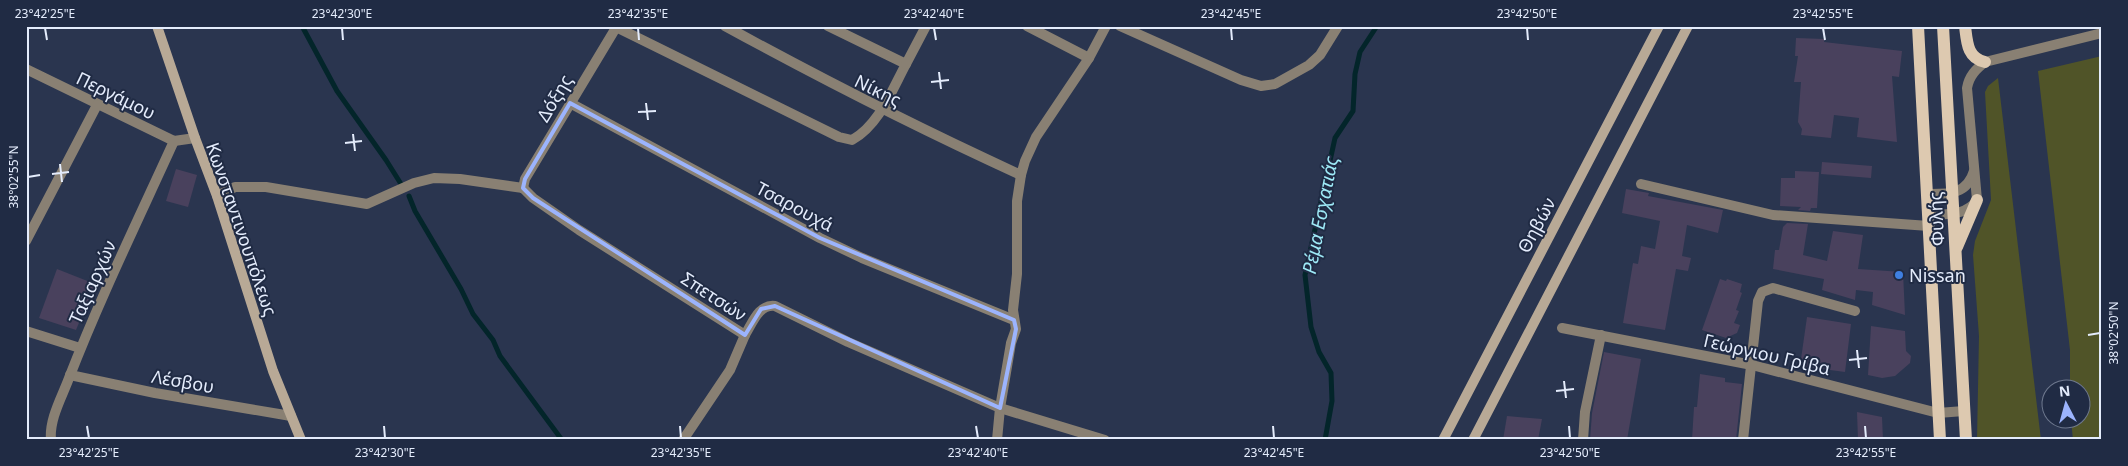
<svg xmlns="http://www.w3.org/2000/svg" width="2128" height="466" font-family="'Noto Sans',sans-serif">
  <style>
    .green { fill: #505428 }
    .lines { fill: none; stroke-linecap: round; stroke-linejoin: round }
    .stream { stroke: #03252a; stroke-width: 5 }
    .building { fill: #49415d }
    .street { stroke: #898073; stroke-width: 10 }
    .secondary { stroke: #b8a996; stroke-width: 10 }
    .primary { stroke: #ddc9b0; stroke-width: 12 }
    .marked { fill: none; stroke: #9cb4fd; stroke-width: 4; stroke-linejoin: round }
    .ticks { fill: none; stroke: #e4ecfc; stroke-width: 2 }
    .shop-dot { fill: #3f7fe0; stroke: #202b44; stroke-width: 2 }
    .labels { text-anchor: middle; dominant-baseline: central; stroke-width: 4; stroke-linejoin: round; paint-order: stroke }
    .street-label { font-size: 18px; fill: #e4ecfc; stroke: #202b44 }
    .poi-label { font-size: 18px; fill: #e4ecfc; stroke: #202b44; text-anchor: start }
    .water-label { font-size: 19px; font-style: italic; fill: #9eeaf7; stroke: #202b44 }
    .neatline { fill: none; stroke: #e4ecfc; stroke-width: 2 }
    .ticks-label { font-size: 12px; text-anchor: middle; fill: #e4ecfc }
  </style>
  <rect width="100%" height="100%" fill="#2a354f"/>
  <g class="green">
    <polygon points="2102,56 2102,440 2073,440 2071,419 2080,418 2080,388 2070,388 2070,350 2038,71"/>
    <polygon points="1998,78 2041,440 1977,440 1979,336 1973,255 1975,241 1991,200 1985,92 1988,86"/>
  </g>
  <g class="lines">
    <g class="stream">
      <polyline points="302,26 337,91 386,160 401,184"/>
      <polyline points="409,196 415,211 461,289 473,314 493,340 500,356 562,440"/>
      <polyline points="1325,440 1332,401 1331,373 1319,352 1311,327 1305,275 1335,138 1353,111 1355,74 1360,52 1377,26"/>
    </g>
  </g>
  <g class="building">
    <polygon points="1796,38 1824,39 1824,42 1902,51 1899,77 1892,76 1897,142 1857,137 1859,118 1834,115 1831,138 1801,135 1802,129 1798,122 1801,82 1794,82 1798,56 1795,56"/>
    <polygon points="1822,162 1872,166 1871,178 1821,174"/>
    <polygon points="176,169 197,175 188,207 166,201"/>
    <polygon points="1795,171 1819,172 1817,208 1811,208 1810,211 1798,210 1801,207 1780,206 1781,178 1795,178"/>
    <polygon points="1626,189 1649,193 1648,196 1723,210 1718,233 1687,225 1682,256 1691,258 1688,271 1676,269 1665,330 1623,323 1633,263 1638,264 1641,246 1655,249 1660,221 1622,213"/>
    <polygon points="1787,223 1808,224 1803,255 1827,261 1833,231 1863,235 1858,269 1903,272 1905,315 1872,305 1873,292 1856,290 1855,300 1822,290 1824,279 1773,269 1775,250 1779,250 1783,227"/>
    <polygon points="57,269 95,284 76,330 39,318"/>
    <polygon points="1720,279 1726,281 1727,279 1742,284 1740,292 1742,293 1736,310 1739,311 1734,323 1740,325 1737,333 1726,338 1702,330"/>
    <polygon points="1807,317 1851,324 1845,372 1800,366"/>
    <polygon points="1871,326 1905,331 1906,351 1911,356 1910,363 1895,376 1882,378 1868,375"/>
    <polygon points="1604,352 1641,359 1627,440 1590,440 1592,413"/>
    <polygon points="1700,374 1725,378 1725,382 1742,384 1736,440 1692,440 1694,407 1697,407"/>
    <polygon points="1857,412 1882,417 1883,440 1858,440"/>
    <polygon points="1507,416 1542,419 1538,440 1503,440"/>
  </g>
  <g class="lines">
    <g class="street">
      <path d="M 725,26 C 822,79 920,129 1021,175"/>
      <polyline points="1027,26 1089,58"/>
      <polyline points="1120,26 1241,80 1261,86 1275,84 1309,65 1320,55 1338,26"/>
      <path d="M 616,27 L 839,137 L 852,140 C 879,125 892,90 906,64 L 828,26"/>
      <polyline points="906,64 926,26"/>
      <polyline points="26,69 174,141 195,138"/>
      <polyline points="570,103 820,238 862,258 1014,320"/>
      <polyline points="1641,184 1773,215 1929,226"/>
      <path d="M 523,188 L 533,198 L 579,230 L 745,335 C 753,322 759,304 775,306 L 848,342 L 1000,408 L 1105,440"/>
      <polyline points="523,188 525,179 617,26"/>
      <path d="M 1928,194 C 1948,194 1967,195 1974,171"/>
      <polyline points="217,196 235,187 266,187 367,204 414,183 434,178 460,179 523,188"/>
      <path d="M 1929,215 C 1946,214 1967,216 1977,200 L 1967,88 C 1969,76 1976,69 1985,62 L 2102,33"/>
      <polyline points="26,241 97,105"/>
      <polyline points="1562,328 1752,365 1938,413 1964,411"/>
      <polyline points="26,331 80,348"/>
      <polyline points="70,375 155,393 291,416"/>
      <path d="M 51,440 C 49,419 62,397 69,378 C 100,298 138,220 174,141"/>
      <polyline points="683,440 730,370 745,335"/>
      <polyline points="997,440 1000,408 1011,343 1016,329 1013,310 1017,274 1017,201 1021,175 1025,161 1036,137 1089,58 1106,26"/>
      <polyline points="1583,440 1585,412 1601,335"/>
      <polyline points="1743,440 1758,301 1762,292 1773,288 1855,311"/>
    </g>
    <g class="secondary">
      <polyline points="157,26 195,138 217,196 273,371 301,440"/>
      <polyline points="1443,440 1659,26"/>
      <polyline points="1473,440 1688,26"/>
    </g>
    <g class="primary">
      <polyline points="1918,26 1940,440"/>
      <polyline points="1943,26 1966,440"/>
      <path d="M 1965,26 C 1967,42 1967,58 1985,62"/>
      <polyline points="1957,247 1977,200"/>
    </g>
  </g>
  <path class="marked" d="M 570,103 L 820,238 L 1014,320 L 1016,329 L 1000,408 L 775,306 L 761,309 L 745,335 L 533,198 L 523,188 L 525,179 Z"/>
  <path class="ticks" d="M 45,28 L 47,40M 342,28 L 343,40M 638,28 L 639,40M 934,28 L 936,40M 1231,28 L 1232,40M 1527,28 L 1528,40M 1823,28 L 1825,40M 939,72 L 941,89M 931,82 L 949,80M 646,103 L 648,120M 638,112 L 656,111M 353,134 L 355,151M 345,143 L 362,141M 60,164 L 62,182M 52,174 L 69,172M 28,177 L 40,175M 2088,335 L 2100,333M 1857,350 L 1859,368M 1849,360 L 1867,358M 1564,381 L 1566,398M 1556,391 L 1574,389M 87,426 L 89,438M 384,426 L 385,438M 680,426 L 681,438M 976,426 L 978,438M 1273,426 L 1274,438M 1569,426 L 1570,438M 1865,426 L 1866,438"/>
  <circle class="shop-dot" cx="1899" cy="275" r="5"/>
  <g class="labels">
    <g class="street-label">
      <text transform="translate(878 90) rotate(26)">Νίκης</text>
      <text transform="translate(116 95) rotate(26)">Περγάμου</text>
      <text transform="translate(554 98) rotate(-59)">Δόξης</text>
      <text transform="translate(795 206) rotate(28)">Τσαρουχά</text>
      <text transform="translate(1936 219) rotate(-93)">Φυλής</text>
      <text transform="translate(1536 225) rotate(-62)">Θηβών</text>
      <text transform="translate(242 229) rotate(71)">Κωνσταντινουπόλεως</text>
      <text transform="translate(92 282) rotate(-66)">Ταξιαρχών</text>
      <text transform="translate(714 296) rotate(33)">Σπετσών</text>
      <text transform="translate(1767 354) rotate(13)">Γεώργιου Γρίβα</text>
      <text transform="translate(183 381) rotate(10)">Λέσβου</text>
    </g>
    <g class="poi-label">
      <text x="1909" y="275">Nissan</text>
    </g>
    <g class="water-label">
      <text transform="translate(1320 215) rotate(-79)">Ρέμα Εσχατιάς</text>
    </g>
  </g>
  <rect width="2128" height="466" fill="none" stroke="#202b44" stroke-width="55"/>
  <g transform="translate(2066 404) rotate(354)"><circle r="24" fill="#202b44" stroke="#6e788e"/>
  <path d="M0-4L9 19L0 12L-9 19Z" fill="#9cb4fd"/>
  <text y="-8" font-size="14" font-weight="bold" text-anchor="middle" fill="#e4ecfc">N</text>
  </g>
  <rect x="28" y="28" width="2072" height="410" class="neatline"/>
  <g class="ticks-label">
    <text x="45" y="18">23°42'25"E</text>
    <text x="342" y="18">23°42'30"E</text>
    <text x="638" y="18">23°42'35"E</text>
    <text x="934" y="18">23°42'40"E</text>
    <text x="1231" y="18">23°42'45"E</text>
    <text x="1527" y="18">23°42'50"E</text>
    <text x="1823" y="18">23°42'55"E</text>
    <text transform="translate(14 177) rotate(-90)" y="4">38°02'55"N</text>
    <text transform="translate(2114 333) rotate(-90)" y="4">38°02'50"N</text>
    <text x="89" y="457">23°42'25"E</text>
    <text x="385" y="457">23°42'30"E</text>
    <text x="681" y="457">23°42'35"E</text>
    <text x="978" y="457">23°42'40"E</text>
    <text x="1274" y="457">23°42'45"E</text>
    <text x="1570" y="457">23°42'50"E</text>
    <text x="1866" y="457">23°42'55"E</text>
  </g>
</svg>
